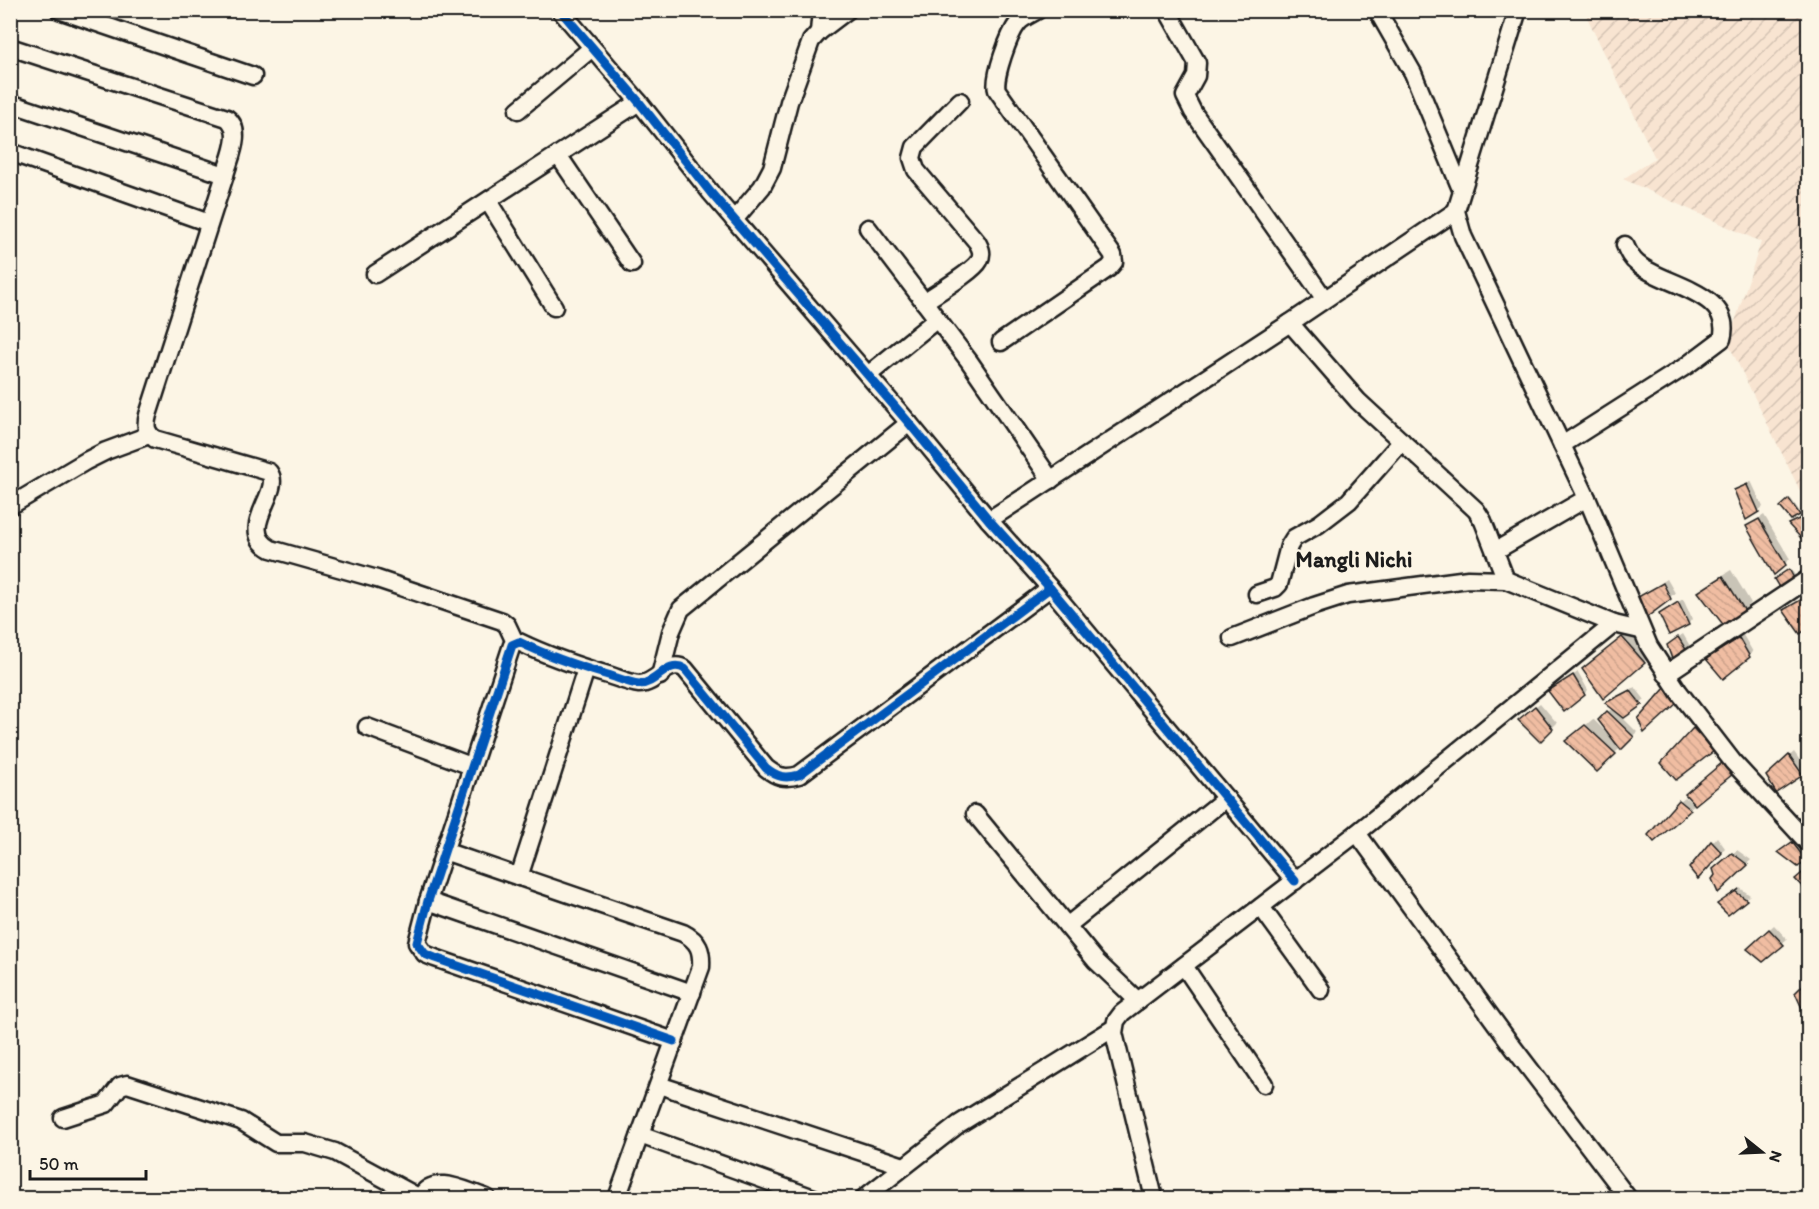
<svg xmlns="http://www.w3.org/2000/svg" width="1819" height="1209" font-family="Itim,sans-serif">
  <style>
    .industrial { fill: url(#industrial-furrows) }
    .shadow { fill: #0003 }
    .building { fill: url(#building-back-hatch); stroke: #1c1c1c; stroke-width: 1.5 }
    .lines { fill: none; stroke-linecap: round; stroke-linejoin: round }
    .minor-casing { stroke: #1c1c1c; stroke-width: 21 }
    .minor { stroke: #fcf5e5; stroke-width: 16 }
    .cycleway-casing { stroke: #fcf5e5; stroke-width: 13 }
    .cycleway { stroke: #0057b8; stroke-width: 9 }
    .labels { text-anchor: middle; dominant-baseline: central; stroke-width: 4.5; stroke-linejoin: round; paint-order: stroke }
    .quarter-label { font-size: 22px; font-weight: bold; fill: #1c1c1c; stroke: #fcf5e5 }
  </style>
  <defs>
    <pattern id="industrial-furrows" width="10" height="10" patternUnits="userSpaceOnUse" patternTransform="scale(1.5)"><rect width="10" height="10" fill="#f8e4d1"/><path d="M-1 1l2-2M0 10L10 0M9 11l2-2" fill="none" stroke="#d4c3b3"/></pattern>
    <pattern id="building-back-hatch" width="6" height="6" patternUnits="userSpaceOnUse" patternTransform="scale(1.5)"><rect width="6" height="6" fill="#f0bda2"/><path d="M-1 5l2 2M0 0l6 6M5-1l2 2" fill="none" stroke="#cda28b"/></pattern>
  </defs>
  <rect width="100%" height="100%" fill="#fcf5e5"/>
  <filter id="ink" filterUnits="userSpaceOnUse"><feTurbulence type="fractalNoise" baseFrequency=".0167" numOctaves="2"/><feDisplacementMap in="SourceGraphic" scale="12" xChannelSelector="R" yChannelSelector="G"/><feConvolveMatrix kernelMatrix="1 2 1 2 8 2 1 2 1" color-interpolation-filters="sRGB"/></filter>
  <g filter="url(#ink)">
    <polygon class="industrial" points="1584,11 1808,11 1808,507 1728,343 1761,242 1623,179 1655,158"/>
    <g class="shadow">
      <polygon points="1751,481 1763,507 1758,511 1735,491"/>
      <polygon points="1791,499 1800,512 1799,514 1782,507"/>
      <polygon points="1764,515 1790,559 1785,563 1748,526"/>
      <polygon points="1804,518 1808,525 1808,530 1801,536 1792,523"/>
      <polygon points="1791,569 1796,577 1794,579 1778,578"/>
      <polygon points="1731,570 1751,603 1744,610 1700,592 1707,585"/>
      <polygon points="1667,579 1675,593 1647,615 1640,597"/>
      <polygon points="1808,595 1808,626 1801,632 1785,610"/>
      <polygon points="1683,599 1692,619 1688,624 1665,610"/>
      <polygon points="1630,632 1651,655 1644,662 1591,662"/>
      <polygon points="1683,634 1690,646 1686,650 1673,641"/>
      <polygon points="1743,635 1753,652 1749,656 1708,659"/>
      <polygon points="1578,672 1588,690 1584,694 1550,691"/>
      <polygon points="1670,685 1680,698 1644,731 1640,719"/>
      <polygon points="1635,687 1645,700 1623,718 1637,732 1597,770 1567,741 1593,719 1607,733 1609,731 1600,720 1613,707 1607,703 1611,699"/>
      <polygon points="1540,703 1557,723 1540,740 1524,715"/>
      <polygon points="1701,722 1719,743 1713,750 1694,729"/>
      <polygon points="1794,752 1806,769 1776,791 1767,776"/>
      <polygon points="1685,797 1694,805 1650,835 1680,801"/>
      <polygon points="1717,837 1725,848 1698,876 1691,868"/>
      <polygon points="1797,839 1808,853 1798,865 1784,848"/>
      <polygon points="1737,850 1751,860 1718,891 1717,875 1719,865"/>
      <polygon points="1740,888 1750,895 1728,913 1723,900"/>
      <polygon points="1774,925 1787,939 1763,960 1749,948"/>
    </g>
    <g class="building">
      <polygon points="1748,484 1747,485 1759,512 1746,520 1734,490"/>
      <polygon points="1789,499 1800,515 1791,520 1780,507"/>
      <polygon points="1801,518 1808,532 1801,538 1788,524"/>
      <polygon points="1759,519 1786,565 1774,575 1746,526"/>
      <polygon points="1789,569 1795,580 1780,589 1774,579"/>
      <polygon points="1723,576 1745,611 1725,627 1698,592"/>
      <polygon points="1663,583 1671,599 1647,617 1638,597"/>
      <polygon points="1804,598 1808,607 1808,628 1800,634 1783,610"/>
      <polygon points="1678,602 1689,625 1669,635 1659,614"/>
      <polygon points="1622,637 1645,663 1603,699 1582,669"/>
      <polygon points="1678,637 1687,651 1673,662 1667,645"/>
      <polygon points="1739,638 1750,657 1723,679 1706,659"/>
      <polygon points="1573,675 1585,695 1564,712 1548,691"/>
      <polygon points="1665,688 1676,704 1644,733 1638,719"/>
      <polygon points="1630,690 1642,705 1624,718 1605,703"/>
      <polygon points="1535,706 1553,729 1540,742 1518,720"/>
      <polygon points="1607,711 1634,737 1621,750 1598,720"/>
      <polygon points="1585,725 1616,754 1597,772 1565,741"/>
      <polygon points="1693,728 1714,751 1676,780 1661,763"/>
      <polygon points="1789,755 1803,775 1776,793 1766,776"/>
      <polygon points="1723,762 1733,774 1695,805 1685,794"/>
      <polygon points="1679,800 1691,810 1654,842 1648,835"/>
      <polygon points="1711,841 1722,853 1698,879 1689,868"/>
      <polygon points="1792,842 1806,860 1798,867 1778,852"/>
      <polygon points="1732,853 1748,865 1718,893 1712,879 1715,875 1713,869"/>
      <polygon points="1808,868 1808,893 1795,879"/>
      <polygon points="1739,889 1736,892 1747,900 1728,915 1717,904"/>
      <polygon points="1769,929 1784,945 1763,962 1747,949"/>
      <polygon points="1808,980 1808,1003 1802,1008 1795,993"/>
    </g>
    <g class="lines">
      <defs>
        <g id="minor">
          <polyline points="59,10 253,76"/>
          <polyline points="560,10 639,102 711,193 909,423 989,520 1050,588 1295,881"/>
          <polyline points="1167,10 1197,63 1196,76 1185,96 1193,112 1324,298"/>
          <polyline points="1377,10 1413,73 1461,189"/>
          <polyline points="1518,10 1456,211 1463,236 1587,498 1649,646 1679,692 1733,762 1808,843"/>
          <polyline points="819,32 821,10"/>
          <path d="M 10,47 L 227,118 C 244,131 229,159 225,175 L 148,415 C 145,426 146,433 155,439 L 269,472 C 284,492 235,529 271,549 L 377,579 L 502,621 L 507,625 L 515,642"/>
          <polyline points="10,103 225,175"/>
          <polyline points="518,110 592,48"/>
          <polyline points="10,152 209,223"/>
          <polyline points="558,155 632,264"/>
          <polyline points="488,201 554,307"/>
          <polyline points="734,220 762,187 772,168 789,102 811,41 819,32 848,10"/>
          <polyline points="868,228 969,361 1051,480"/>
          <polyline points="375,274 639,102"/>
          <path d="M 924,302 C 935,294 974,271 979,261 C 983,254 981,249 977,242 L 916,170 L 912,158 L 915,147 L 960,101"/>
          <polyline points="1290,323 1358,401 1476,510 1483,521 1506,580"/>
          <path d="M 1001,342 L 1109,268 L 1114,262 L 1113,255 L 997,90 C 993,78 1009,34 1018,23 C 1022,18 1031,14 1038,10"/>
          <polyline points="868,375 937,319"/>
          <path d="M 1562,445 L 1686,366 L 1722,339 C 1735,292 1662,285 1638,264 C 1631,259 1628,252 1625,245"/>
          <polyline points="10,506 86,461 106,451 149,435"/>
          <polyline points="989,520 1290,323 1456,211"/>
          <polyline points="1495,551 1587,498"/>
          <polyline points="1257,594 1275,588 1279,584 1289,546 1294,538 1319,524 1349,501 1402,441"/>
          <polyline points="1232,638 1314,606 1348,595 1468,579 1506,580 1614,624"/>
          <polyline points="1666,674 1808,579"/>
          <polyline points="660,676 671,632 681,609 909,423"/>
          <polyline points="367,727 471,766"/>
          <polyline points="975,814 1096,961 1138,1001"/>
          <polyline points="1357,833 1513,1047 1628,1198"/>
          <path d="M 444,851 L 683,933 C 699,941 702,951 701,967 L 617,1198"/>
          <polyline points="519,877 586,669"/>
          <polyline points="428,901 692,993"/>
          <polyline points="1261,907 1321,990"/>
          <polyline points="1067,926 1226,798"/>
          <polyline points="1184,966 1264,1084"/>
          <path d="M 674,1041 L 435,958 L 425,954 L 417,943 L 428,901 L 512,645 L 519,642 C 548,656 577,666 608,675 C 618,678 629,683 639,684 C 658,684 667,658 685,669 L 766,768 C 777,777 785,779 799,775 L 1050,588"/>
          <polyline points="659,1085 904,1166"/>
          <path d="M 63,1118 L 106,1104 L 120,1086 L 127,1084 L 241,1121 L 276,1143 L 305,1143 L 335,1152 L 420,1198 C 433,1172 467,1192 487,1198"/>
          <polyline points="640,1135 814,1198"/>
          <polyline points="864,1198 959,1124 1114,1028"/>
          <polyline points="1154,1198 1114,1033 1116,1021 1122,1013 1357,833 1614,624 1640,630"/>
        </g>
      </defs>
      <use href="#minor" class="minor-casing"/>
      <use href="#minor" class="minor"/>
      <defs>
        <g id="cycleway">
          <polyline points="560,10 639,102 711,193 909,423 989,520 1050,588 1295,881"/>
          <path d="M 674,1041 L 435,958 L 425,954 L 417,943 L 428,901 L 512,645 L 519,642 C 548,656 577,666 608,675 C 618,678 629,683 639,684 C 658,684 667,658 685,669 L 766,768 C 777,777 785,779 799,775 L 1050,588"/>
        </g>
      </defs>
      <use href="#cycleway" class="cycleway-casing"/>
      <use href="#cycleway" class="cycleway"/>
    </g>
  </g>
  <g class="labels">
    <g class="quarter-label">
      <text x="1354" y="559">Mangli Nichi</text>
    </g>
  </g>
  <rect width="1819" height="1209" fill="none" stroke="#fcf5e5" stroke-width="36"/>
  <rect x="18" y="18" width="1783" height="1173" fill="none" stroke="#1c1c1c" stroke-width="2" filter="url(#ink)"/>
  <g transform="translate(1762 1152) rotate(108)" stroke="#fcf5e5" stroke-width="4.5" paint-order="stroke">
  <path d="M0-4.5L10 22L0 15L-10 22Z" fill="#1c1c1c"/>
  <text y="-9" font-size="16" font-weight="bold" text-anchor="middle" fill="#1c1c1c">N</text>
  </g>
  <path d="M30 1170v9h116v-9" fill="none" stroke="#1c1c1c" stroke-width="3"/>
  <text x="39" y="1170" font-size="18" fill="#1c1c1c" stroke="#fcf5e5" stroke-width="4.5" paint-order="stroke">50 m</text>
</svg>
